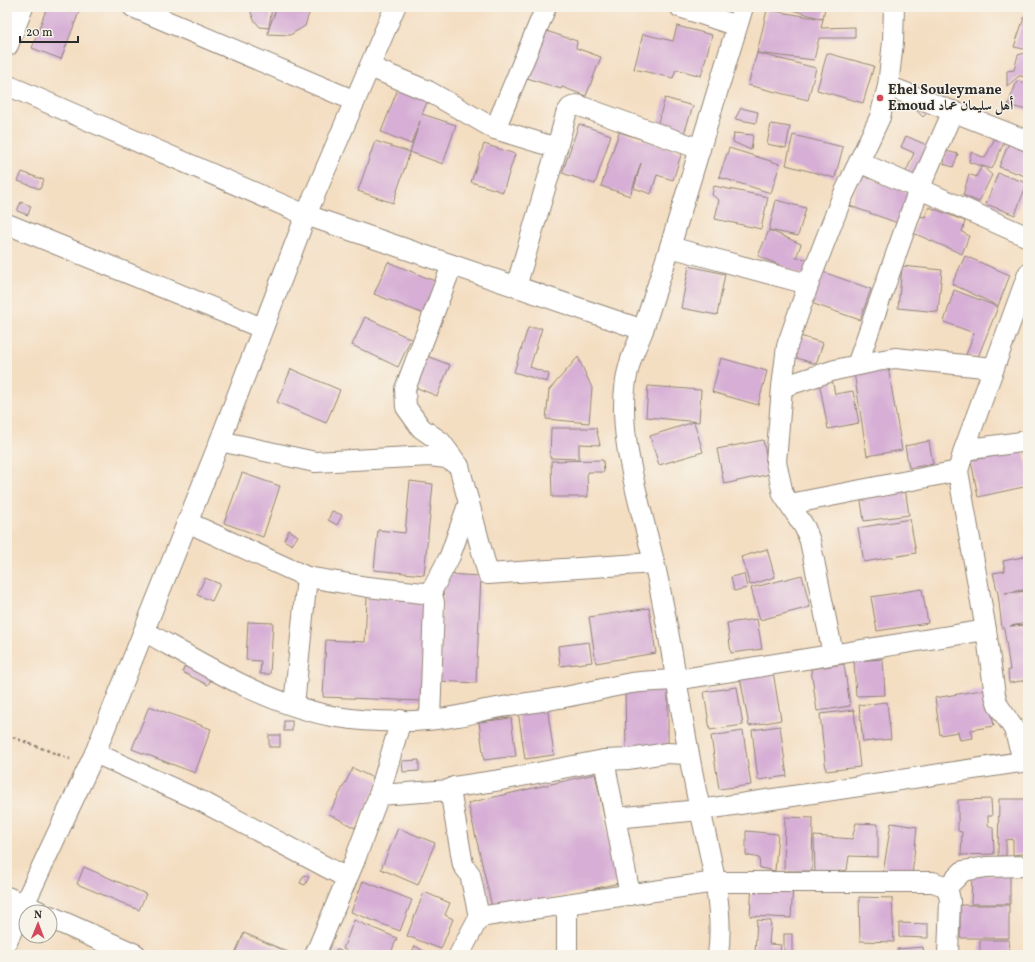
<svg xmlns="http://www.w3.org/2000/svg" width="1035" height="962" font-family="Vollkorn,Amiri,serif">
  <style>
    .building { fill: #d7afd6 }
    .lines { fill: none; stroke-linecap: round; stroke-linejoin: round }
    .minor-casing { stroke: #908476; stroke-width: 22 }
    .tertiary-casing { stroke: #908476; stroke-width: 24 }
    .path { stroke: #908476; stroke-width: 2.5; stroke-dasharray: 3 3; stroke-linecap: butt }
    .minor { stroke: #fff; stroke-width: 20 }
    .tertiary { stroke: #fff; stroke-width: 22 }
    .poi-dot { fill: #d1495b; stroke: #f7f3e8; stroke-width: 1.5 }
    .labels { text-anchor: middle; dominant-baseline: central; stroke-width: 3; stroke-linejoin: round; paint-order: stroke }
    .poi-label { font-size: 14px; font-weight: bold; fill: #2b2b2b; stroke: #f7f3e8; text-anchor: start }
  </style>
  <rect width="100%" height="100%" fill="#f7f3e8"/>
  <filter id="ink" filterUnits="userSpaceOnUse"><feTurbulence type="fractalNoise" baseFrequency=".025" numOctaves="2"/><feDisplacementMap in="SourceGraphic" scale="8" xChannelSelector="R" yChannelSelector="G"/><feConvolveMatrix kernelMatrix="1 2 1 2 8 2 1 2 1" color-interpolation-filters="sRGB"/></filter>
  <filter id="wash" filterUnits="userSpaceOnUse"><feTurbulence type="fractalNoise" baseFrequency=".012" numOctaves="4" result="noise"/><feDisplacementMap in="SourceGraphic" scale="16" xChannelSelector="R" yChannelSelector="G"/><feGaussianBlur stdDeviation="0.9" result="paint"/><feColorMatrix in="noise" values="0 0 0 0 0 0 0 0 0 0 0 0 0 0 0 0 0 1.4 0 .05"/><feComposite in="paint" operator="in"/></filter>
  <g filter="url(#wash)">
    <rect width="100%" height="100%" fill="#f4dec2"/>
    <g id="blocks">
      <g class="building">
        <polygon points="47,7 81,7 61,59 32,48"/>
        <polygon points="249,7 272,7 269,28 277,7 311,7 305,26 290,35 268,34 269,28 260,27 254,20"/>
        <polygon points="782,7 825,7 823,19"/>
        <polygon points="767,10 823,19 821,28 855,27 855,38 819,38 814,60 757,53"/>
        <polygon points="1025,15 1028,16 1028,50 1014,47"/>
        <polygon points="677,26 712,35 701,76 676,69 673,78 634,69 643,34 673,41"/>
        <polygon points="543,30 577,41 576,48 601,57 586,96 562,87 561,89 527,78"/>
        <polygon points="1028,52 1028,77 1019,76 1007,86 1007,71 1014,70 1018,55"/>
        <polygon points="757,53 816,68 808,100 748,85"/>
        <polygon points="827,53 874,66 863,103 817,90"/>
        <polygon points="1017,81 1028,83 1028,111 1026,110 1008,105"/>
        <polygon points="399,86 429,98 422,114 456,125 443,164 410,152 393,203 358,191 375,141 410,152 420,121 411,144 381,132"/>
        <polygon points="665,98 693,106 683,137 656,129"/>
        <polygon points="922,104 929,111 923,117 916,110"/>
        <polygon points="741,108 758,112 756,123 735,119"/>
        <polygon points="579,124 611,135 595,184 562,173"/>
        <polygon points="771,124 790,127 786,148 767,144"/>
        <polygon points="619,132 682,152 673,180 657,175 651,194 634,188 641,163 630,196 601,186"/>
        <polygon points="734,133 753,135 751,150 733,142"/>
        <polygon points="793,135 843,147 835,178 786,165"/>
        <polygon points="906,136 929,146 915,178 905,174 914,153 901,147"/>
        <polygon points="996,136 1006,138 992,169 982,166 992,175 979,202 963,195 969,174 976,177 982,166 969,162 971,152 985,158"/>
        <polygon points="1009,143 1028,148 1028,177 999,167"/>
        <polygon points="484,144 515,154 503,192 471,182"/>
        <polygon points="729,148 780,164 771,193 719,177"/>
        <polygon points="946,151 958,154 953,167 944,164"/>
        <polygon points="22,172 44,180 40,189 18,181"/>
        <polygon points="998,173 1027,183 1015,215 986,204"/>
        <polygon points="861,175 909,193 898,223 850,206"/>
        <polygon points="714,186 768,197 761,229 715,219 719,200 712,195"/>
        <polygon points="776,200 806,208 798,236 769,230 801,244 796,258 807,259 805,276 758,256 769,230"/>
        <polygon points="21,202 31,206 28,215 17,211"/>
        <polygon points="929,207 965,221 962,232 969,236 962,254 913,233 919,216 925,217"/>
        <polygon points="965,256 1010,275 998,306 952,284"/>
        <polygon points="388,262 437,282 424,314 374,294"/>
        <polygon points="689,266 725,274 717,315 681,308"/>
        <polygon points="902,266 942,270 938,312 898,308"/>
        <polygon points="823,272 871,289 860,320 811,303"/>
        <polygon points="954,290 998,307 978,357 966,355 974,333 944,322"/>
        <polygon points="365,317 411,339 398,367 352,345"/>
        <polygon points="528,328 542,328 530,367 549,374 547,382 514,372"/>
        <polygon points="800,336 823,343 816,364 794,357"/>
        <polygon points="427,356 450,365 437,396 415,387"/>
        <polygon points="578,357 592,388 589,423 546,419 549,390"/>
        <polygon points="721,358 767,371 758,405 712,392"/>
        <polygon points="888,367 902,450 867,456 854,372"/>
        <polygon points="291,369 340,390 326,423 277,402"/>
        <polygon points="832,379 835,394 853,391 859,423 828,429 819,381"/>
        <polygon points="648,386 701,390 699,422 646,417"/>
        <polygon points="694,422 703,452 659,465 650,436"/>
        <polygon points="551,428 596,428 600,445 579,444 579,459 550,458"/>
        <polygon points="763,440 770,474 724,484 717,449"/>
        <polygon points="929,441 933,464 909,468 905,446"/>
        <polygon points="1024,451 1028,471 1028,486 978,497 971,460"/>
        <polygon points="603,460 604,472 587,472 588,497 552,497 551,461"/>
        <polygon points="242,473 280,486 263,537 224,523"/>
        <polygon points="410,481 433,484 424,575 374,570 378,530 405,533"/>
        <polygon points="905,488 909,515 864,521 860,494"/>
        <polygon points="332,511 342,515 337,525 328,520"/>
        <polygon points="910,519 916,553 864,562 858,528"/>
        <polygon points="289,530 298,536 292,545 284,540"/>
        <polygon points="767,549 775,577 750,585 741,557"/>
        <polygon points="1028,556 1028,589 1005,593 1028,591 1028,623 1010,626 1028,625 1028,680 1009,683 1008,670 1010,670 1004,628 1002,628 998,594 993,573 1005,571 1003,561"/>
        <polygon points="444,574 481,576 476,683 439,681"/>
        <polygon points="744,574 747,588 734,591 731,577"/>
        <polygon points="802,575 810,607 760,620 751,588"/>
        <polygon points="205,578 220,584 212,601 197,595"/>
        <polygon points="922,589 928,623 877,631 871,597"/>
        <polygon points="367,597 425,599 421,701 323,697 326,640 365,642"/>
        <polygon points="649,608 656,653 596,663 589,617"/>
        <polygon points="757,619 762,649 731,653 727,623"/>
        <polygon points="248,622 273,623 270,674 260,674 261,661 246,660"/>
        <polygon points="589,642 592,662 560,666 558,646"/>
        <polygon points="883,659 885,695 856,696 854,661"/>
        <polygon points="187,662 213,676 208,685 182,672"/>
        <polygon points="844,664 850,706 817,711 811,669"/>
        <polygon points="773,672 781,720 749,726 740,677"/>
        <polygon points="668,686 668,749 626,750 625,687"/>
        <polygon points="737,687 743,725 710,730 704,692"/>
        <polygon points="987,689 994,726 971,730 973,738 960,740 958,732 940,735 935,698"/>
        <polygon points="887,702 891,739 863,742 859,705"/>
        <polygon points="149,706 211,729 195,773 132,749"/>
        <polygon points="547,706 554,755 525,759 518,711"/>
        <polygon points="854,710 860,767 826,771 820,714"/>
        <polygon points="511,718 516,756 484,760 479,722"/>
        <rect x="284" y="721" width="8" height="10"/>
        <polygon points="780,726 787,776 758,780 752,730"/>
        <polygon points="743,731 751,785 719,789 711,736"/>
        <rect x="269" y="735" width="11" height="12"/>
        <polygon points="419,760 419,771 403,772 402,761"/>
        <polygon points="353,768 379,781 355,828 329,814"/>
        <polygon points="595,774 619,883 493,911 468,803"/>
        <polygon points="991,799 992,816 988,816 988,825 993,828 994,854 961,855 962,832 958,831 958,800"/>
        <polygon points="999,799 1028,799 1028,853 1013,855 1013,839 1006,840 1006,856 998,856"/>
        <polygon points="785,817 813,818 812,871 784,871"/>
        <polygon points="856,823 878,824 878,857 849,856 847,870 815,875 814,836 852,839"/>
        <polygon points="891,823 917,827 912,876 883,873"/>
        <polygon points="398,828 435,843 418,885 381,869"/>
        <polygon points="746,831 778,834 775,871 760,868 759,858 746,855"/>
        <polygon points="84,867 146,894 139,910 77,884"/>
        <polygon points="972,874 1010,875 1010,904 971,904"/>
        <polygon points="304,875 309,877 305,885 300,883"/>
        <polygon points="363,881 412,900 400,931 351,912"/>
        <polygon points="752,883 793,885 791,918 750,916"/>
        <polygon points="424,892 450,903 445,915 453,919 441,949 407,936"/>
        <polygon points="859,897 892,898 894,942 860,941"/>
        <rect x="960" y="905" width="49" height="33"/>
        <polygon points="354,920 397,938 390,955 358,955 343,949"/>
        <polygon points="757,920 771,921 769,944 781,945 780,954 755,953"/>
        <polygon points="899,923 928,924 928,938 899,937"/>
        <polygon points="244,933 295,955 239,955 235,953"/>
        <rect x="784" y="934" width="8" height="20"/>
        <polygon points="980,940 1009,940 1010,952 1001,952 1001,955 980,955"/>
        <polygon points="415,946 431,955 410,955"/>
        <polygon points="923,947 924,955 898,955 897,949"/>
        <polygon points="336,949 350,955 334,955"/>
      </g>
    </g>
  </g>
  <g filter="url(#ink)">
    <use href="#blocks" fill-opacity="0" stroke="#908476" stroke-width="1"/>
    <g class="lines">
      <defs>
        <g id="minor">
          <polyline points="133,7 355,101"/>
          <polyline points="680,7 737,26"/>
          <polyline points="370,67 428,91 495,129 557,148"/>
          <path d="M 7,85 L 306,215 L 643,330 C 639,341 633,352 630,363 C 610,428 645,515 658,580 C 674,653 682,727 698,800 C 708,848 725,906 718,955"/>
          <polyline points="888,86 1028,141"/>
          <polyline points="495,129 546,7"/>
          <polyline points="859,162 1028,237"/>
          <polyline points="7,224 262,328"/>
          <polyline points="670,247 808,284"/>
          <polyline points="452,265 405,389 406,407 421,428 441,442 458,465"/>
          <polyline points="516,287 557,148 566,114 570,108 577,105 700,149"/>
          <polyline points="643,330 670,247 743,7"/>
          <polyline points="857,365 919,189 953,111"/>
          <polyline points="782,387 835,370 877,361 895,358 994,368"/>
          <polyline points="220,441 315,462 430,456 446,458 459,466 488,574 654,563"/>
          <polyline points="964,450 1028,441"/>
          <polyline points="790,504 958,471"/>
          <polyline points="187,522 307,577 368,587 423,593 430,594 433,598 434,603 430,719"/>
          <polyline points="430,594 450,556 469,502"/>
          <path d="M 144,631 C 205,665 267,705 337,717 C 373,723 422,723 458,716 C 467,715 476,712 485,710 C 511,705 539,702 565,697 C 587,693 609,687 631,683 C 646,681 661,681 676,680 L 986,630"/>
          <polyline points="833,654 810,541 805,528 783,494 776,462 782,387 787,346 811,277 841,200 880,117 888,86 893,42 894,7"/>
          <polyline points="294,705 307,577"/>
          <polyline points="95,753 201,801 347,878"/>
          <polyline points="604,760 630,895"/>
          <polyline points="1024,762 1014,729 998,705 995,695 986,630 958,471 964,450 1028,274"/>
          <polyline points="450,790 463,865 470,874 479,917 459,955"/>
          <polyline points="379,795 450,790 454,787 501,780 604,760 629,759 666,753 688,754"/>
          <polyline points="615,818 700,810 1028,761"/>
          <polyline points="947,887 963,871 986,867 1028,866"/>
          <polyline points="947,887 950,900 948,955"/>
          <polyline points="479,917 715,882 933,882 947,887"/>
          <polyline points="7,941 95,753 220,441 306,215 395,7"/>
          <polyline points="315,955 354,862 379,795 401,720"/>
          <polyline points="567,955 567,904"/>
        </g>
        <g id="tertiary">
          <polyline points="7,45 22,7"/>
          <polyline points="7,898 38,912"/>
          <polyline points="50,917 135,955"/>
        </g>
      </defs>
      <use href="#minor" class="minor-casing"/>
      <use href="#tertiary" class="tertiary-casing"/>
      <polyline class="path" points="7,735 70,759"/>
      <use href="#minor" class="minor"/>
      <use href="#tertiary" class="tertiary"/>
    </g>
  </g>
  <circle class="poi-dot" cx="880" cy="98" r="4"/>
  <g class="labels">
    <g class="poi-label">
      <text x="888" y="90">Ehel Souleymane<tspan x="888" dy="16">Emoud أهل سليمان عماد</tspan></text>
    </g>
  </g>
  <rect width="1035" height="962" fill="none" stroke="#f7f3e8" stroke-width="24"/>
  <g transform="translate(38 924) rotate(1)"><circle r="19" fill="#f7f3e8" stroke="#a5a39c"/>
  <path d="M0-3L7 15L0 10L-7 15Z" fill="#d1495b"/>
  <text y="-6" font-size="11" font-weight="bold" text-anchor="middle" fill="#2b2b2b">N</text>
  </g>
  <path d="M20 36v6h58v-6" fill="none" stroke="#2b2b2b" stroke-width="2"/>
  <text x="26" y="36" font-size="12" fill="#2b2b2b" stroke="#f7f3e8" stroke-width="3" paint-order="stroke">20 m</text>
</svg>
